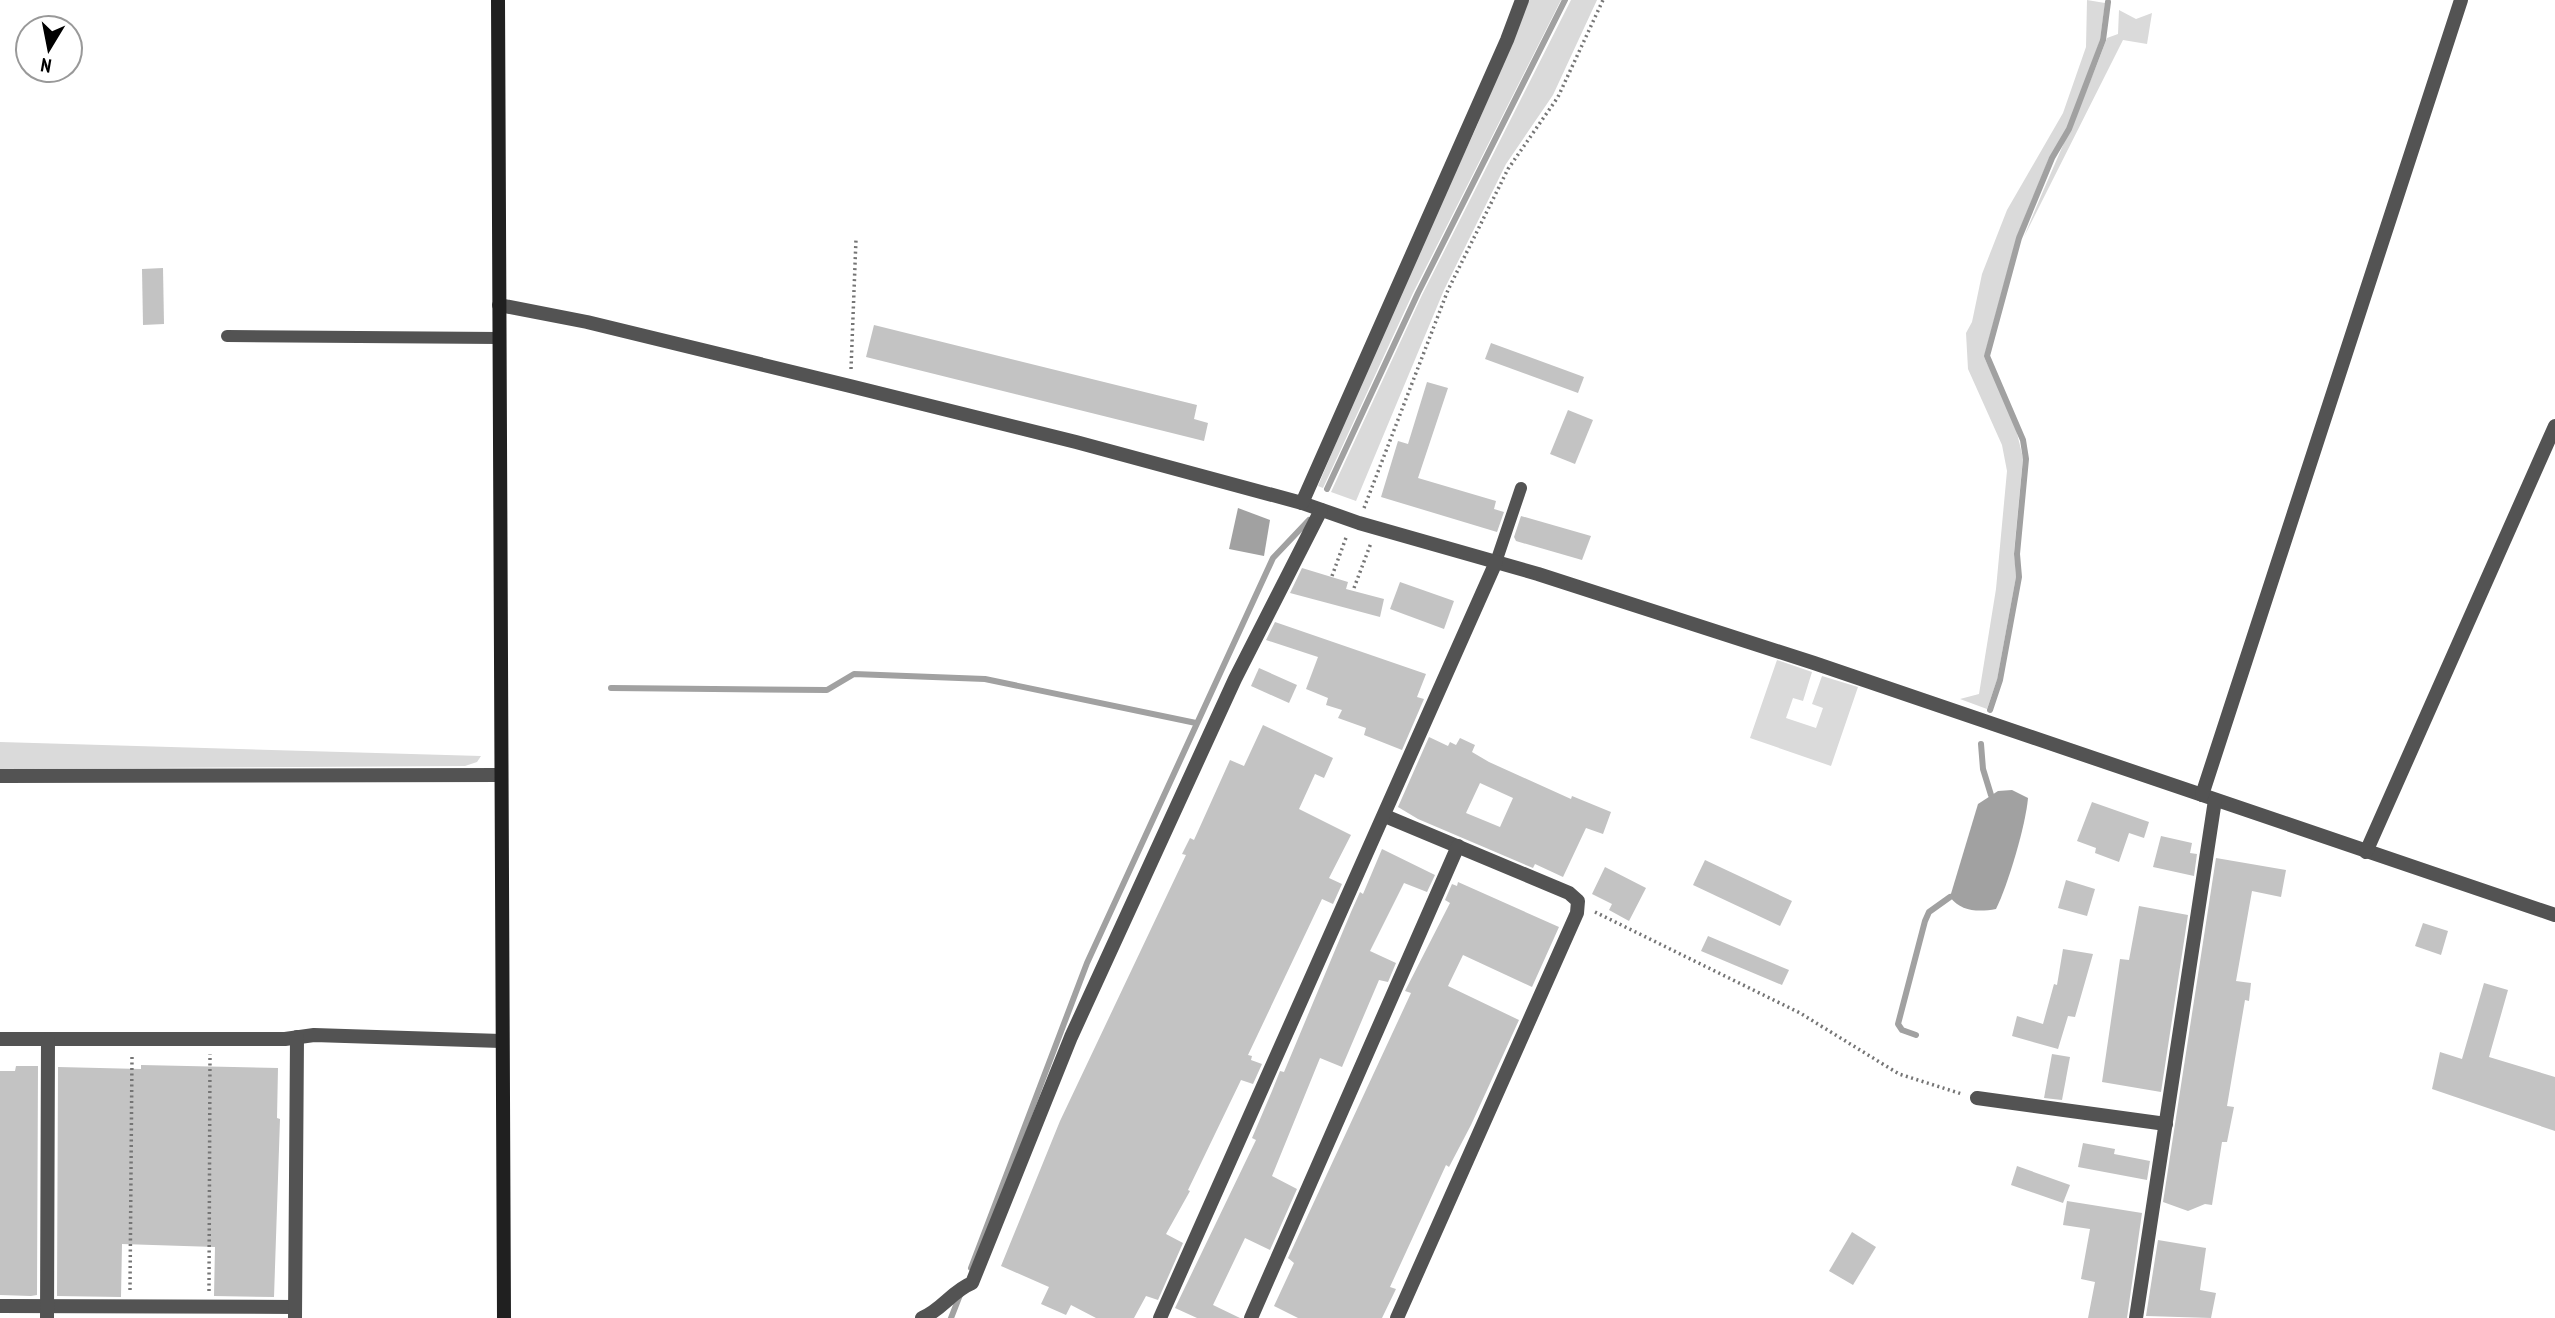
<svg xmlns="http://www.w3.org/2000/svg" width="2555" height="1318" font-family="'PT Sans Narrow',sans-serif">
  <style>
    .green { fill: #dadada }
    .water { fill: #a1a1a1 }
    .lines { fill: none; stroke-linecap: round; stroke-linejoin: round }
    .stream { stroke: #a1a1a1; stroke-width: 6 }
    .building { fill: #c3c3c3; fill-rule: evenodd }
    .path { stroke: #757575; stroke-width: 3.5; stroke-dasharray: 2 3.5; stroke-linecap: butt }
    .service { stroke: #535353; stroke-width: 12 }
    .minor { stroke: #535353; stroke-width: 14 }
    .secondary { stroke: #202020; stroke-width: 14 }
  </style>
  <rect width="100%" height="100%" fill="#fff"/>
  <g class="green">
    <polygon points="1529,0 1561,0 1413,293 1323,488 1318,486 1390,314 1476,128"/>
    <polygon points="1571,0 1597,0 1553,95 1506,164 1444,290 1356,501 1331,492 1422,295"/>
    <polygon points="2087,0 2105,3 2100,40 2089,71 2068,128 2049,158 2017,236 1984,357 2014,421 2023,458 2014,552 2016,577 1997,680 1987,709 1960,699 1979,694 1996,589 2007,471 2002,445 1968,369 1966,333 1972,322 1982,274 2007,210 2063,113 2086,47"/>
    <path d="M 2119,10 L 2136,19 L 2152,13 L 2147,44 L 2123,40 L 2024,237 C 2051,170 2082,106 2107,38 L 2118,34 Z"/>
    <polygon points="1777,660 1812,672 1803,701 1793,698 1786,718 1816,728 1823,708 1812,704 1822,676 1858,687 1831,766 1750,738"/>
    <polygon points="0,742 481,756 477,762 465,766 0,769"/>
  </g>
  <g class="water">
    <polygon points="1238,508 1270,520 1264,556 1229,549"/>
    <path d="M 2012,790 L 2028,798 C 2026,824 2008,885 1996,909 C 1979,912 1961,912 1950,897 L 1978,804 L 1998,791 Z"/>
  </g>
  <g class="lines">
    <g class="stream">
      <polyline points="1327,489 1418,293 1565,0"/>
      <polyline points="611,688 827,690 854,674 985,679 1196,723"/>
      <polyline points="1990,710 2000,680 2019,577 2017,554 2026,459 2023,440 1987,356 2019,238 2052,158 2069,129 2103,40 2108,2"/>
      <polyline points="1981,744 1983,769 1991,795"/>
      <polyline points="1916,1035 1902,1030 1898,1024 1925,921 1929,912 1950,897"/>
      <polyline points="971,1268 1087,963 1273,558 1309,520"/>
      <polyline points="951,1318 960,1295"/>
    </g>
  </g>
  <g class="building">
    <polygon points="163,268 164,324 143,325 142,269"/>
    <polygon points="874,325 1197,405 1194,419 1208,423 1204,441 866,357"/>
    <polygon points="1491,343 1584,377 1578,393 1485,359"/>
    <polygon points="1427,382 1448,388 1418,478 1496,501 1494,509 1504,512 1497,532 1381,497 1398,441 1408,444"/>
    <polygon points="1568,410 1593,420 1575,464 1550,454"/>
    <polygon points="1521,516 1591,536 1582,560 1516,541 1514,537"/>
    <polygon points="1302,568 1348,582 1346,589 1384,599 1380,617 1290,593"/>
    <polygon points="1400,582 1454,601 1444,629 1390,609"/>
    <polygon points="1275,622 1426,674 1417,697 1424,699 1402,750 1364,735 1366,728 1338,718 1342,710 1326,705 1328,698 1306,689 1318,657 1266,640"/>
    <polygon points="1259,668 1297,685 1289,703 1251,686"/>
    <polygon points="1263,725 1333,758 1324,778 1315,774 1299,809 1351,835 1329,878 1342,884 1333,904 1322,899 1248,1055 1252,1056 1251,1060 1262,1064 1253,1084 1241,1080 1188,1190 1190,1191 1166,1234 1183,1243 1158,1300 1146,1296 1134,1318 1096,1318 1071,1305 1066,1315 1041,1304 1049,1287 1001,1266 1060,1121 1186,855 1182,854 1190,838 1194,840 1230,760 1244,766"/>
    <path d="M 1429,737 L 1448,746 L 1450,742 L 1456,745 L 1460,738 L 1475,745 L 1472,752 L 1489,762 L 1571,799 L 1572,796 L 1611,812 L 1603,834 L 1586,828 L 1563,877 L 1535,864 L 1533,868 L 1418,819 L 1398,807 ZM 1480,783 L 1513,798 L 1500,827 L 1466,813 Z"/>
    <polygon points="2092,802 2149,822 2144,838 2129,833 2119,862 2095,853 2096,848 2077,841"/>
    <polygon points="2161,836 2192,843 2190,853 2197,854 2194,876 2153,867"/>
    <polygon points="1382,849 1435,875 1427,892 1404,883 1370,951 1396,963 1388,982 1379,980 1342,1067 1320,1058 1272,1176 1297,1189 1270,1250 1245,1238 1213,1305 1240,1318 1197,1318 1175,1308 1256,1140 1252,1138 1272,1091 1280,1071 1284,1072 1351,912 1360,892 1363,894"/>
    <polygon points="2216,858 2286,870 2281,897 2252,891 2236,981 2251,983 2249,1001 2245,1000 2227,1106 2234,1107 2227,1142 2222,1142 2212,1205 2205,1204 2188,1211 2163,1202"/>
    <polygon points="1705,860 1792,901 1780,926 1693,885"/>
    <polygon points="1605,867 1646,888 1629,921 1609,910 1612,904 1592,894"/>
    <polygon points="2066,880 2095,889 2087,916 2058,908"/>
    <polygon points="1458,882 1559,927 1532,987 1463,955 1448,986 1519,1020 1471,1125 1449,1167 1446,1165 1390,1287 1396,1289 1382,1318 1298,1318 1274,1306 1294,1263 1288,1258 1411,993 1405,991 1450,903 1445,900 1452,884 1457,886"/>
    <polygon points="2139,906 2188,915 2161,1092 2102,1082 2120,959 2129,960"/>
    <polygon points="2423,923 2448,931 2441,955 2415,946"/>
    <polygon points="1708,936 1789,970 1782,985 1701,951"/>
    <polygon points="2063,949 2093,954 2075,1017 2068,1016 2058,1049 2012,1036 2017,1016 2043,1024 2054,984 2057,985"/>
    <polygon points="2484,983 2508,990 2489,1057 2555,1077 2555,1131 2432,1089 2440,1052 2462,1059"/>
    <polygon points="2052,1054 2070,1057 2062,1100 2044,1098"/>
    <polygon points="141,1065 278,1068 277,1118 280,1119 274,1297 214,1296 215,1247 122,1244 121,1297 57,1296 58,1067 141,1069"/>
    <polygon points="16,1066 38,1066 37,1295 31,1296 0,1295 0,1071 15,1071"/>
    <polygon points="2083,1143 2115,1149 2114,1154 2150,1161 2147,1180 2078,1167"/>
    <polygon points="2017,1166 2070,1185 2063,1203 2011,1185"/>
    <polygon points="2067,1201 2142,1213 2127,1318 2088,1318 2095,1282 2081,1279 2090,1229 2063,1225"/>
    <polygon points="1852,1232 1876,1247 1853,1285 1829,1271"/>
    <polygon points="2158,1240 2206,1248 2200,1290 2216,1293 2211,1318 2146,1316"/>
  </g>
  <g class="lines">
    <g class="path">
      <polyline points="851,369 856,239"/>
      <polyline points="1364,508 1448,290 1508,169 1558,97 1603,0"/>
      <polyline points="1332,576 1347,535"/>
      <polyline points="1354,588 1371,543"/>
      <polyline points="1595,912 1800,1013 1899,1074 1962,1094"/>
      <polyline points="130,1290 132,1056"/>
      <polyline points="209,1291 210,1054"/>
    </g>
    <g class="service">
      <polyline points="227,336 499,338"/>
      <polyline points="1496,562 1521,488"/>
    </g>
    <g class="minor">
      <polyline points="499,305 587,322 850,386 1076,442 1302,503 1359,523 1538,574 1814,663 2555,915"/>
      <polyline points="1302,503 1507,40 1522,0"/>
      <polyline points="0,776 501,775"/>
      <polyline points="2202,795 2461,0"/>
      <polyline points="1385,816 1569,893 1578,901 1577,913 1397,1318"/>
      <polyline points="2366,852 2555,426"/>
      <polyline points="0,1039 285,1039 314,1035 501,1041"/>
      <polyline points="1977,1098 2166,1124"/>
      <polyline points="0,1306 295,1307"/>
      <polyline points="47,1318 48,1040"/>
      <polyline points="295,1318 297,1037"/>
      <path d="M 922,1318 C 942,1310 952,1291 972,1283 L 1071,1037 L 1235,679 L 1321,510"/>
      <polyline points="1160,1318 1496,562"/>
      <polyline points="1251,1318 1458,846"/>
      <polyline points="2136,1318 2215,800"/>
    </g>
    <polyline class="secondary" points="498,0 504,1318"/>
  </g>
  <g transform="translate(49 49) rotate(190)"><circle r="33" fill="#ffffff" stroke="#999999" stroke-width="2"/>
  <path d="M0-5L12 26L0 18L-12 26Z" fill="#000000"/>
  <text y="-10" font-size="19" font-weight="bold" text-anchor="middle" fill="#000000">N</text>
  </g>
</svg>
